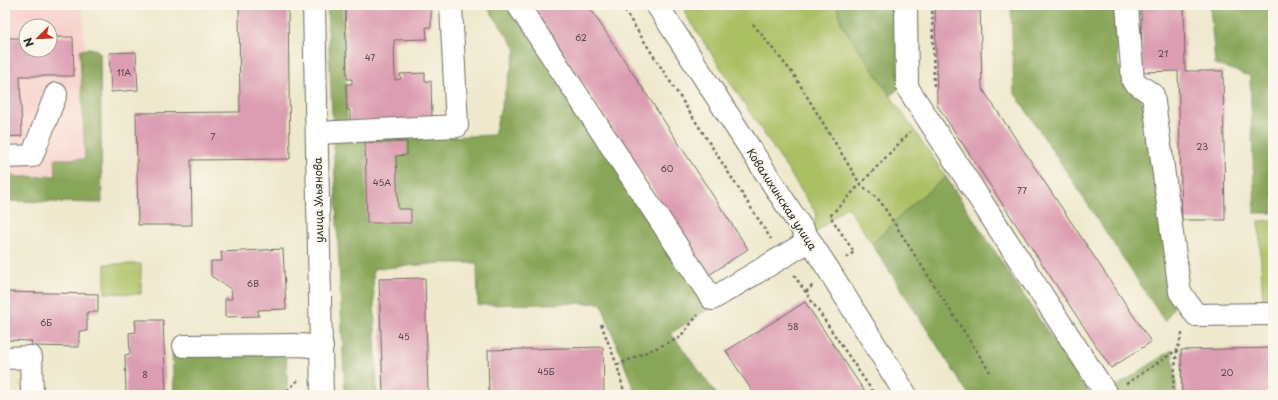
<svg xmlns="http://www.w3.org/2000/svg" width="1278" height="400" font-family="'Playpen Sans',sans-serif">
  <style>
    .built { fill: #f7d0ca; fill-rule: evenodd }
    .green { fill: #abbf63; stroke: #6b7547 }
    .forest { fill: #88a659; stroke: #5a6842 }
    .building { fill: #dc9cb1 }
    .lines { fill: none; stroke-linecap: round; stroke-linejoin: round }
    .minor-casing { stroke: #6f6d63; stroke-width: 24 }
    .path { stroke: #6f6d63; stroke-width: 2.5; stroke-dasharray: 3 3; stroke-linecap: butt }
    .minor { stroke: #fff; stroke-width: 22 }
    .labels { text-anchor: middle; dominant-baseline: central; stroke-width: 3.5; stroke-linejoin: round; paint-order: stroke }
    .number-label { font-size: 9px; fill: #57474c }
    .street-label { font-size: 11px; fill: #2b2b2b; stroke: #fbf7ec }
  </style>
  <rect width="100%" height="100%" fill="#fbf7ec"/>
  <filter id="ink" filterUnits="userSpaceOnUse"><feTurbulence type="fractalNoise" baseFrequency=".025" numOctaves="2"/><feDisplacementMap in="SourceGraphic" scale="8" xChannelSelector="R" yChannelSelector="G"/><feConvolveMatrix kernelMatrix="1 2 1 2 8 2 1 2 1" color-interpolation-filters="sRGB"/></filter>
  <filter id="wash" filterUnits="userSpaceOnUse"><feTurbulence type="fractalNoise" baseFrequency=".012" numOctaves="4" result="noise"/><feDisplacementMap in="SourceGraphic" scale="16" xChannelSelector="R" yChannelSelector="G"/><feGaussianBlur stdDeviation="0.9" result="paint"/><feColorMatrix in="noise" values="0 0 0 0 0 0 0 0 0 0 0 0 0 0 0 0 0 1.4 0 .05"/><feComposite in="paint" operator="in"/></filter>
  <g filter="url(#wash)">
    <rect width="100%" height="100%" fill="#eee8cc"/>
    <path class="built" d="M 5,5 L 82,5 L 95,198 L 13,197 L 10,152 L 5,152 ZM 26,26 L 50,26 L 50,50 L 26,50 Z"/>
    <g class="green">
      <polygon points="695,5 837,5 841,23 946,177 915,202 872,244 847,206 813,235 816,213 684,12"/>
      <polygon points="1273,220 1273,307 1263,307 1259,221"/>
      <polygon points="105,264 141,264 141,294 105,293"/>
    </g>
    <g class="forest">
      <polygon points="327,5 342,5 348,141 494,135 516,49 486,5 527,5 717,304 671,333 717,395 686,395 683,391 636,395 601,303 478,305 477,263 442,263 373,269 377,395 345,395"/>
      <polygon points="837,5 896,5 899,88 891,96 841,23"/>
      <polygon points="1011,5 1114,5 1118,65 1143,103 1176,303 1165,322 1014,92"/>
      <polygon points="1210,5 1273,5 1273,213 1255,213 1250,76 1215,64"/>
      <polygon points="89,48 97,50 100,53 102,203 5,201 5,172 19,177 56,176 55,159 85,159 80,51"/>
      <polygon points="946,177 1074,372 1091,395 969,395 872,244 915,202"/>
      <polygon points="286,350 288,395 174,395 172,354"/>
      <polygon points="1172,350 1177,395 1119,395 1114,388"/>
    </g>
    <g id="blocks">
      <g class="building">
        <polygon points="239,5 288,5 290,159 191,160 192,225 138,225 136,113 240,112"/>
        <polygon points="345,5 431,5 431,27 426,27 427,39 394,40 395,80 401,79 400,74 425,73 425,81 431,81 432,118 350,121 350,110 347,110 346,84 352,84 352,79 347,79"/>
        <polygon points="532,5 588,5 748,249 709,275"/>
        <polygon points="935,5 980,5 982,88 1151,342 1111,368 937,105"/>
        <polygon points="1141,5 1184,5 1185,71 1223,71 1225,220 1182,220 1178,71 1142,72"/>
        <polygon points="50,37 73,37 74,76 20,76 22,136 5,137 5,38 26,38 26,50 50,50"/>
        <polygon points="136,52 138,90 111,92 109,53"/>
        <polygon points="365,142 407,142 407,155 396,156 398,209 411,209 411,223 367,223"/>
        <polygon points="283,249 286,309 258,310 259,316 225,317 225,299 232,299 231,289 211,276 211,261 222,261 221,252"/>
        <polygon points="425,278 428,393 383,395 379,279"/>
        <polygon points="5,292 98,294 98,312 87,312 87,331 79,331 79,347 31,346 32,341 5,340"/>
        <polygon points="805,302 867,395 746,395 752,391 726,351"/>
        <polygon points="135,320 163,320 166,395 126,394 125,355 130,354 129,333 136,332"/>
        <polygon points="603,347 604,393 489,395 488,350"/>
        <polygon points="1273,348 1273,394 1182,395 1181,350"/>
      </g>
    </g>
  </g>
  <g filter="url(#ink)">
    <use href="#blocks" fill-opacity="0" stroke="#6f6d63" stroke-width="1"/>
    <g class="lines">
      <defs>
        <g id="minor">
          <polyline points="314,5 322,395"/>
          <polyline points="518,5 712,299 809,241"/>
          <polyline points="657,5 830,272 906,395"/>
          <polyline points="906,5 907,87 1107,395"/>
          <polyline points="1127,5 1133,81 1153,95 1180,292 1196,315 1273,314"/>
          <polyline points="317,133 457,126 451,5"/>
          <polyline points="5,157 32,156 56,94"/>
          <polyline points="184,346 300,345 322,347"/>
          <polyline points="5,358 31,357 32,395"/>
        </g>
      </defs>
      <use href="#minor" class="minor-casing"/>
      <g class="path">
        <polyline points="621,5 771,239"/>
        <polyline points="932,5 934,86"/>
        <polyline points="753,24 794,75 860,184 880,201 990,372"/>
        <polyline points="846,258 854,252 830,216 910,132"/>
        <polyline points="794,275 875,395"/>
        <polyline points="806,292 813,285"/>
        <polyline points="601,324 617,365 625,395"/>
        <polyline points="617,365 679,338 698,315"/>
        <polyline points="1126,384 1177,350"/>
        <polyline points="283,395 299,379"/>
        <polyline points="1172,395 1177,350 1183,331"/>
      </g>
      <use href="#minor" class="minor"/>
    </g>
  </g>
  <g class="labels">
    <g class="number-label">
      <text x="581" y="37">62</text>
      <text x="1163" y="53">21</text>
      <text x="370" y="57">47</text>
      <text x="124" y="72">11А</text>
      <text x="213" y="136">7</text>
      <text x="1202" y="146">23</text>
      <text x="667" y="168">60</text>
      <text x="382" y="182">45А</text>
      <text x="1022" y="190">77</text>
      <text x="253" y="283">6В</text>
      <text x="46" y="322">6Б</text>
      <text x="793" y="326">58</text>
      <text x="404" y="336">45</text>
      <text x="546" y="371">45Б</text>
      <text x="1227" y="372">20</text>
      <text x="145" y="374">8</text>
    </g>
    <g class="street-label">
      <text transform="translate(782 199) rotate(57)">Ковалихинская улица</text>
      <text transform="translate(318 200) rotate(-91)">улица Ульянова</text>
    </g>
  </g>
  <rect width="1278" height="400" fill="none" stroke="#fbf7ec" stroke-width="20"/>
  <g transform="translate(38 38) rotate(246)"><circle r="19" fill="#fbf7ec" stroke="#a8a59f"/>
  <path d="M0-3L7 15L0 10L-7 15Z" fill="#c8321e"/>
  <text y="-6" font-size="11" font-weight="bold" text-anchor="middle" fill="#2b2b2b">N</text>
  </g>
</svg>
